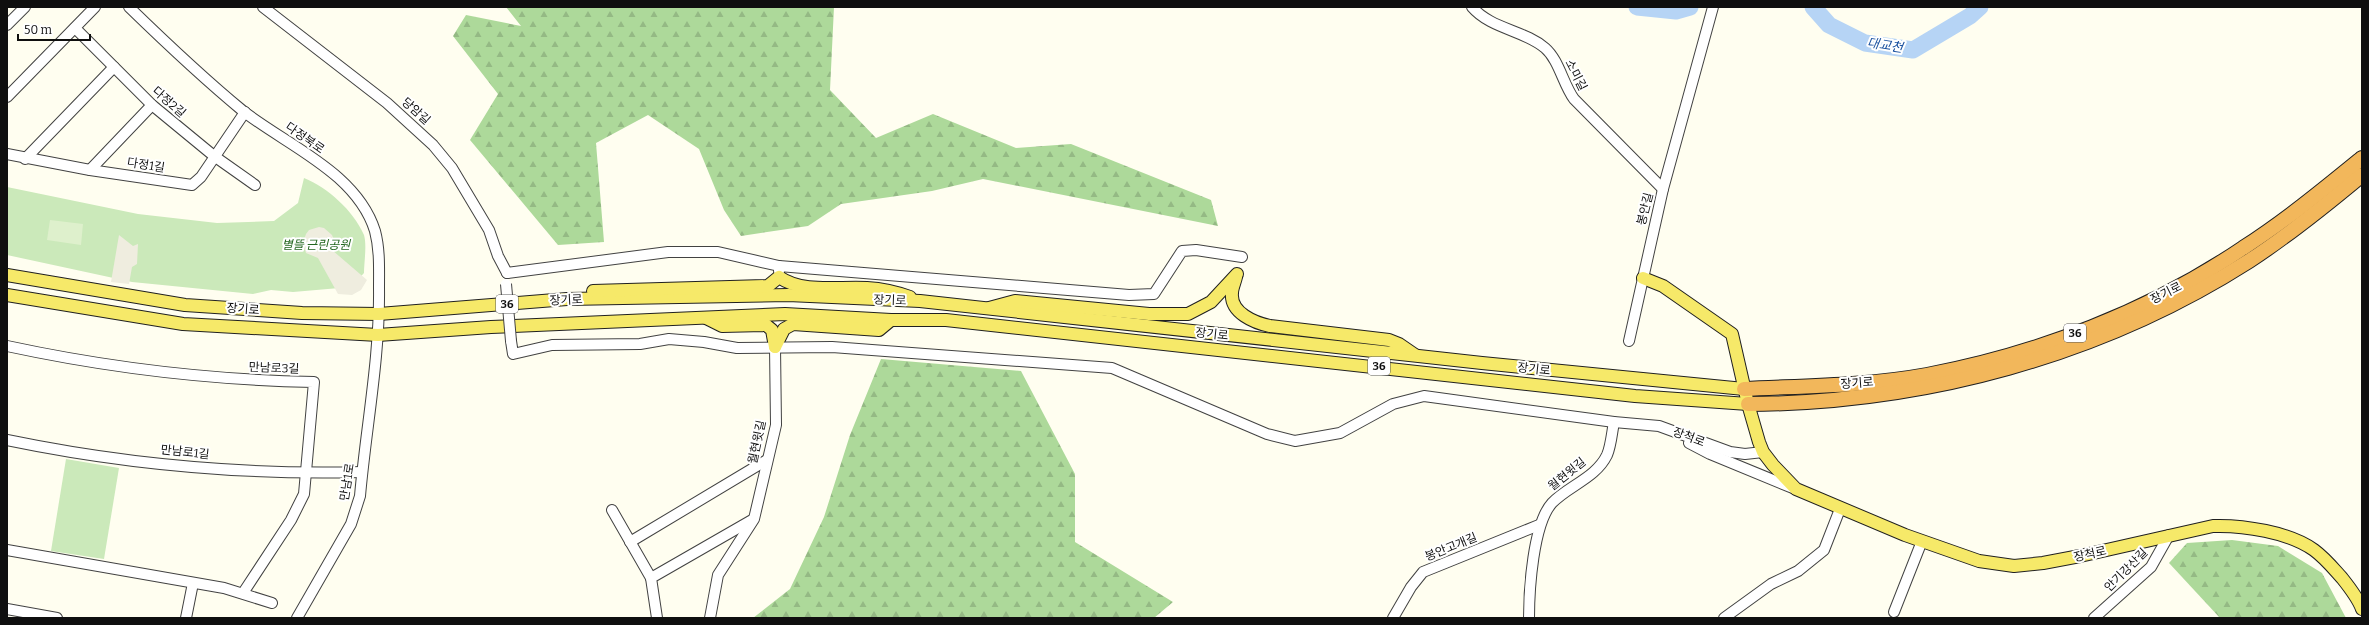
<svg xmlns="http://www.w3.org/2000/svg" width="2369" height="625" font-family="Bitter,'Noto Sans KR',serif">
  <style>
    .grass { fill: #cbe9ba }
    .forest { fill: url(#forest-firs) }
    .pitch { fill: #def0cc }
    .plaza { fill: #efeddf }
    .lines { fill: none; stroke-linecap: round; stroke-linejoin: round }
    .river { stroke: #b6d4f5; stroke-width: 17 }
    .minor-casing { stroke: #424242; stroke-width: 12 }
    .major-casing { stroke: #202020; stroke-width: 14 }
    .highway-casing { stroke: #202020; stroke-width: 16 }
    .minor { stroke: #fff; stroke-width: 10 }
    .major { stroke: #f6e969; stroke-width: 12 }
    .highway { stroke: #f2b75b; stroke-width: 14 }
    .minor-bridge-casing { stroke: #424242; stroke-width: 12; stroke-linecap: butt }
    .minor-bridge { stroke: #fff; stroke-width: 10 }
    .labels { text-anchor: middle; dominant-baseline: central; stroke-width: 4; stroke-linejoin: round; paint-order: stroke }
    .shield { fill: #fff; stroke: #575757; stroke-width: 1 }
    .shield-label { font-size: 11px; font-weight: bold; fill: #0f0f0f }
    .street-label { font-size: 12px; fill: #0f0f0f; stroke: #fff }
    .park-label { font-size: 12px; font-style: italic; fill: #23661f; stroke: #fff }
    .water-label { font-size: 13px; font-style: italic; fill: #19509f; stroke: #fff }
  </style>
  <defs>
    <pattern id="forest-firs" width="22" height="20" patternUnits="userSpaceOnUse"><rect width="22" height="20" fill="#add99a"/><path d="M5 1l3.5 6h-7zM16 11l3.5 6h-7z" fill="#94b984"/></pattern>
  </defs>
  <rect width="100%" height="100%" fill="#fffef0"/>
  <g class="grass">
    <path d="M 304,178 C 328,188 353,210 364,235 C 367,245 364,263 364,273 L 351,287 L 293,292 L 271,290 L 253,294 L 132,282 L 7,255 L 7,187 L 138,214 L 217,223 L 274,221 L 298,203 Z"/>
    <polygon points="66,459 119,468 104,559 51,551"/>
  </g>
  <g class="forest">
    <polygon points="506,7 834,7 830,90 876,138 933,114 1016,148 1071,144 1211,200 1218,226 983,179 932,191 841,204 808,226 741,236 724,210 699,149 648,115 596,143 604,242 558,245 470,140 498,94 453,36 466,15 521,26"/>
    <polygon points="881,359 1021,371 1075,474 1075,542 1173,602 1154,618 753,618 790,589 824,517 850,435"/>
    <polygon points="2232,540 2278,546 2322,573 2346,618 2220,618 2169,563 2187,543"/>
  </g>
  <polygon class="pitch" points="50,220 83,224 81,245 47,240"/>
  <g class="plaza">
    <polygon points="319,227 324,228 332,235 334,240 332,250 367,280 361,290 352,295 338,294 318,258 306,253 303,243 306,234 309,230"/>
    <polygon points="119,235 133,246 138,244 137,264 132,267 129,284 111,282"/>
  </g>
  <g class="lines">
    <g class="river">
      <polyline points="1637,7 1676,11 1690,7"/>
      <polyline points="1813,7 1829,25 1865,43 1913,50 1970,16 1980,7"/>
    </g>
    <defs>
      <g id="minor">
        <path d="M 129,7 C 166,43 203,78 243,111 C 288,146 357,173 375,231 C 380,250 379,269 379,288 C 380,358 366,427 360,496 L 351,524 L 297,618"/>
        <polyline points="263,7 387,103 433,145 452,168 489,230 498,256 507,273"/>
        <path d="M 1472,7 C 1491,29 1524,30 1545,48 C 1559,60 1563,84 1574,99 L 1663,189"/>
        <polyline points="7,25 25,7"/>
        <polyline points="75,28 152,105 214,156 255,185"/>
        <polyline points="7,97 95,7"/>
        <polyline points="7,154 90,170 192,185 201,177 245,112"/>
        <polyline points="25,159 114,67"/>
        <polyline points="90,170 152,105"/>
        <polyline points="779,266 1129,295 1154,294 1182,251 1196,250 1242,257"/>
        <polyline points="507,273 668,252 718,252 779,266 779,271"/>
        <polyline points="511,341 513,354 552,345 640,344 669,339 704,342 737,348 832,347 1112,368 1267,434 1295,441 1340,433 1393,404 1424,396 1614,422 1659,426 1730,452 1745,454 1763,452"/>
        <polyline points="1629,341 1663,189 1713,7"/>
        <path d="M 7,346 C 109,368 211,380 314,382 L 304,494 L 291,520 L 243,593"/>
        <path d="M 7,440 C 123,464 244,475 362,472"/>
        <polyline points="1689,443 1710,454 1795,489"/>
        <polyline points="612,510 651,578"/>
        <polyline points="630,542 767,460"/>
        <polyline points="7,550 224,588 272,603"/>
        <polyline points="7,609 57,618"/>
        <polyline points="1894,612 1922,541"/>
        <polyline points="186,618 193,583"/>
        <polyline points="657,618 651,578 752,520"/>
        <polyline points="710,618 718,575 754,519 776,425 775,347"/>
        <polyline points="1393,618 1411,587 1423,572 1539,525"/>
        <path d="M 1529,618 C 1529,590 1533,524 1552,503 C 1568,486 1596,478 1607,455 C 1611,446 1612,432 1614,422"/>
        <polyline points="1724,618 1771,584 1798,571 1824,550 1840,509"/>
        <polyline points="2094,618 2151,567 2169,535"/>
      </g>
      <g id="major">
        <polyline points="7,275 185,305 302,313 379,314 567,299 788,295 920,301 1482,363 1744,389"/>
        <path d="M 1236,277 C 1235,282 1232,288 1232,293 C 1230,313 1255,323 1270,326 L 1389,340 L 1399,344 L 1415,355"/>
        <path d="M 1643,278 L 1663,286 L 1732,334 L 1748,404 L 1759,442 L 1763,452 L 1773,465 L 1796,489 L 1905,535 L 1979,561 L 2014,566 L 2043,563 L 2080,556 L 2213,526 C 2243,525 2289,532 2314,550 C 2325,558 2333,568 2342,578 C 2350,588 2358,598 2362,609"/>
        <path d="M 593,291 L 768,286 L 779,277 C 803,294 840,286 867,288 C 883,289 896,292 910,297"/>
        <polyline points="7,295 183,324 378,335 491,327 785,314 891,320 946,320 1635,396 1748,404"/>
        <polyline points="989,308 1015,301 1149,314 1188,314 1211,302 1237,274"/>
        <polyline points="706,318 722,326 766,325 772,330 775,347"/>
        <polyline points="775,347 784,329 793,324 879,330 891,320"/>
      </g>
      <g id="highway">
        <path d="M 1744,389 C 1805,386 1867,386 1927,375 C 2038,354 2150,311 2243,248 C 2285,221 2324,189 2362,158"/>
        <path d="M 1748,404 C 1924,403 2100,356 2249,261 C 2289,235 2326,205 2362,175"/>
      </g>
    </defs>
    <use href="#minor" class="minor-casing"/>
    <use href="#major" class="major-casing"/>
    <use href="#highway" class="highway-casing"/>
    <use href="#minor" class="minor"/>
    <use href="#major" class="major"/>
    <use href="#highway" class="highway"/>
    <defs>
      <polyline id="minor-bridge" points="506,284 511,341"/>
    </defs>
    <use href="#minor-bridge" class="minor-bridge-casing"/>
    <use href="#minor-bridge" class="minor-bridge"/>
  </g>
  <g class="labels">
    <g class="shield">
      <rect x="496" y="295" width="22" height="18" rx="3"/>
      <rect x="2064" y="324" width="22" height="18" rx="3"/>
      <rect x="1368" y="357" width="22" height="18" rx="3"/>
    </g>
    <g class="shield-label">
      <text x="507" y="304">36</text>
      <text x="2075" y="333">36</text>
      <text x="1379" y="366">36</text>
    </g>
    <g class="street-label">
      <text transform="translate(1576 75) rotate(63)">소미길</text>
      <text transform="translate(169 102) rotate(41)">다정2길</text>
      <text transform="translate(416 111) rotate(42)">당암길</text>
      <text transform="translate(305 138) rotate(35)">다정북로</text>
      <text transform="translate(146 165) rotate(9)">다정1길</text>
      <text transform="translate(1645 209) rotate(-76)">봉안길</text>
      <text transform="translate(2166 293) rotate(-27)">장기로</text>
      <text transform="translate(566 300) rotate(-3)">장기로</text>
      <text transform="translate(890 300) rotate(2)">장기로</text>
      <text transform="translate(243 309) rotate(4)">장기로</text>
      <text transform="translate(1212 334) rotate(6)">장기로</text>
      <text transform="translate(274 368) rotate(2)">만남로3길</text>
      <text transform="translate(1534 369) rotate(6)">장기로</text>
      <text transform="translate(1857 383) rotate(-4)">장기로</text>
      <text transform="translate(1689 437) rotate(20)">장척로</text>
      <text transform="translate(757 442) rotate(-78)">월현윗길</text>
      <text transform="translate(185 452) rotate(6)">만남로1길</text>
      <text transform="translate(1567 474) rotate(-39)">월현윗길</text>
      <text transform="translate(347 482) rotate(-81)">만남1로</text>
      <text transform="translate(1451 547) rotate(-22)">봉안고개길</text>
      <text transform="translate(2090 554) rotate(-13)">장척로</text>
      <text transform="translate(2126 570) rotate(-45)">안기강산길</text>
    </g>
    <g class="park-label">
      <text x="316" y="245">별뜰 근린공원</text>
    </g>
    <g class="water-label">
      <text transform="translate(1885 45) rotate(9)">대교천</text>
    </g>
  </g>
  <rect width="2369" height="625" fill="none" stroke="#0f0f0f" stroke-width="16"/>
  <path d="M18 34v6h72v-6" fill="none" stroke="#0f0f0f" stroke-width="2"/>
  <text x="24" y="34" font-size="12" fill="#0f0f0f" stroke="#ffffff" stroke-width="3" paint-order="stroke">50 m</text>
</svg>
